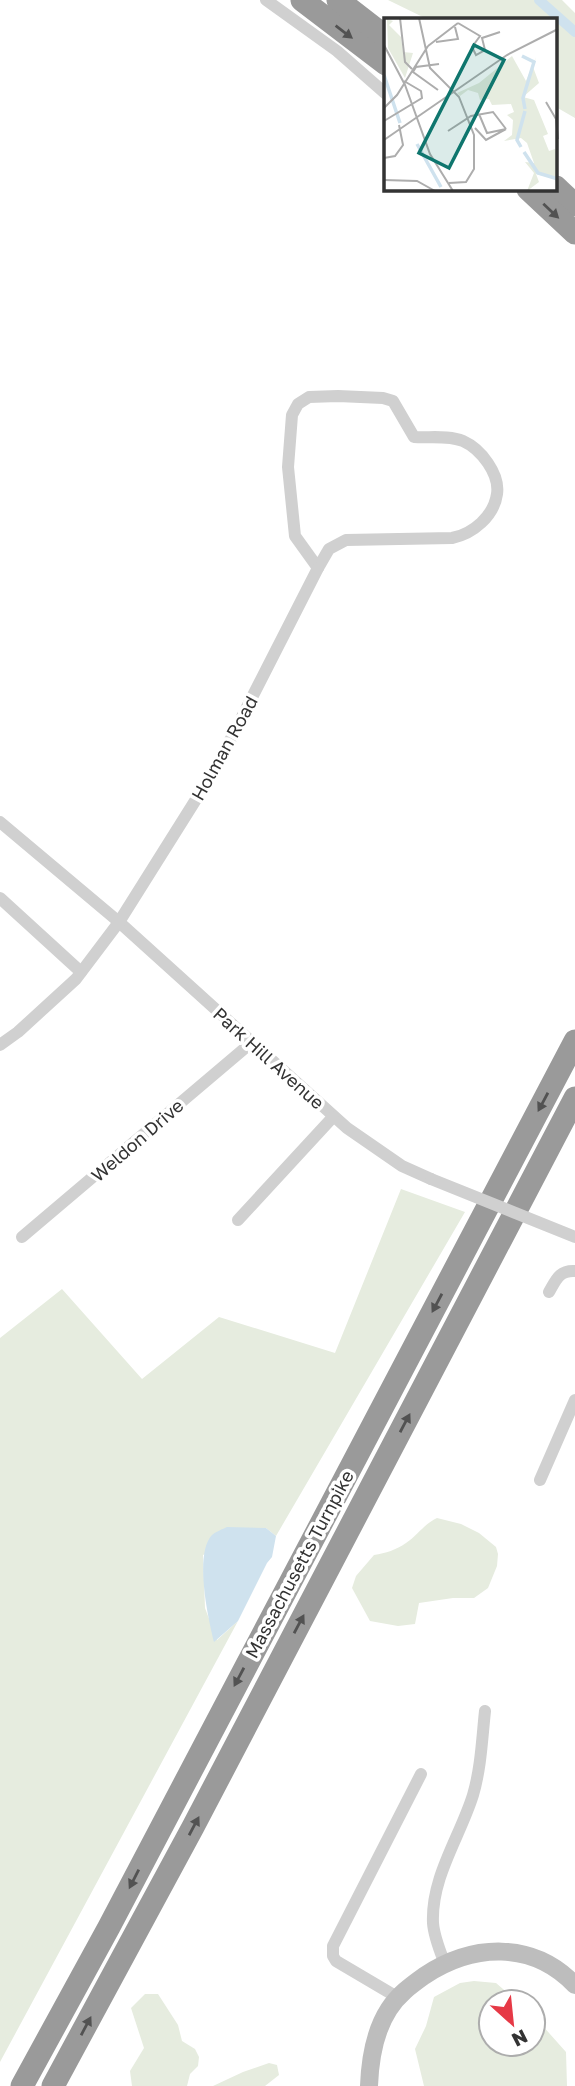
<svg xmlns="http://www.w3.org/2000/svg" width="575" height="2086" font-family="'Golos Text',sans-serif">
  <style>
    .green { fill: #e6ecdf }
    .water { fill: #cfe2ee }
    .lines { fill: none; stroke-linecap: round; stroke-linejoin: round }
    .canal { stroke: #cfe2ee; stroke-width: 10 }
    .street { stroke: #d0d0d0; stroke-width: 12 }
    .secondary { stroke: #bdbdbd; stroke-width: 18 }
    .highway { stroke: #9a9a9a; stroke-width: 23 }
    .street-bridge { stroke: #d0d0d0; stroke-width: 12 }
    .oneway { fill: #525252 }
    .labels { text-anchor: middle; dominant-baseline: central; stroke-width: 7; stroke-linejoin: round; paint-order: stroke }
    .street-label { font-size: 18px; fill: #333; stroke: #fff }
    .inset-river { fill: none; stroke: #cfe2ee; stroke-width: 3.5 }
    .inset-road { fill: none; stroke: #adadad; stroke-width: 2 }
    .view { fill: #0f766e; fill-opacity: 0.15; stroke: #0f766e; stroke-width: 3.5 }
    .inset-edge { fill: none; stroke: #333; stroke-width: 3.5 }
  </style>
  <rect width="100%" height="100%" fill="#fff"/>
  <g class="green">
    <polygon points="388,0 562,0 575,13 575,118 556,107 556,19 427,19"/>
    <polygon points="401,1189 465,1212 276,1536 266,1528 203,1555 205,1608 217,1640 238,1621 0,2062 0,1338 62,1289 142,1379 219,1317 335,1353"/>
    <path d="M 437,1518 L 461,1524 L 479,1533 L 496,1547 L 498,1554 L 497,1566 L 488,1588 L 474,1598 L 453,1598 L 419,1603 L 415,1624 L 398,1626 L 370,1621 L 352,1588 L 356,1576 L 374,1555 C 386,1553 396,1550 406,1543 C 418,1535 424,1524 437,1518 Z"/>
    <polygon points="474,1981 496,1983 518,2002 491,2002 491,2044 533,2044 533,2015 566,2052 567,2086 424,2086 415,2049 426,2026 434,1997 460,1983"/>
    <polygon points="145,1994 158,1994 178,2025 182,2041 195,2049 199,2057 198,2066 190,2074 187,2086 132,2086 130,2071 144,2048 131,2008"/>
    <polygon points="269,2063 277,2065 279,2075 265,2086 213,2086 243,2072"/>
  </g>
  <path class="water" d="M 227,1527 L 266,1528 L 276,1536 L 272,1557 L 267,1563 L 238,1621 L 214,1642 C 208,1618 194,1554 212,1535 C 215,1532 223,1529 227,1527 Z"/>
  <g class="lines">
    <polyline class="canal" points="539,0 575,32"/>
    <g class="street">
      <polyline points="266,0 337,51 386,94"/>
      <path d="M 338,396 L 383,398 L 393,401 L 414,437 C 429,438 449,435 463,441 C 481,449 500,474 497,494 C 494,516 473,534 452,538 L 346,540 L 329,549 L 318,568 L 295,536 L 288,467 L 292,415 L 298,404 L 309,397 Z"/>
      <polyline points="0,822 119,922 347,1128 402,1166 431,1179"/>
      <polyline points="0,898 81,972"/>
      <polyline points="0,1045 18,1032 76,979 119,922 217,766 318,568"/>
      <polyline points="238,1220 333,1117"/>
      <polyline points="22,1237 251,1043"/>
      <path d="M 549,1292 C 556,1280 559,1270 575,1271"/>
      <polyline points="540,1480 575,1400"/>
      <path d="M 445,1964 C 440,1951 434,1937 433,1923 C 431,1877 460,1837 473,1795 C 481,1768 482,1739 485,1711"/>
      <polyline points="397,1997 336,1961 333,1956 333,1946 421,1774"/>
    </g>
    <path class="secondary" d="M 369,2086 C 370,2059 374,2032 389,2009 C 398,1995 410,1986 424,1976 C 472,1944 532,1940 575,1985"/>
    <g class="highway">
      <polyline points="302,0 386,64"/>
      <polyline points="338,0 386,37"/>
      <polyline points="556,187 575,205"/>
      <polyline points="528,189 575,233"/>
      <polyline points="22,2086 109,1927 575,1041"/>
      <polyline points="53,2086 193,1827 575,1098"/>
    </g>
    <polyline class="street-bridge" points="431,1179 575,1237"/>
  </g>
  <defs><path id="oneway-solid" d="M-6-.8H1V-3.2L6.5 0L1 3.2V.8H-6Z" transform="scale(1.75)"/></defs>
  <g class="oneway">
    <use href="#oneway-solid" transform="translate(344 32) rotate(37)"/>
    <use href="#oneway-solid" transform="translate(551 211) rotate(43)"/>
    <use href="#oneway-solid" transform="translate(543 1102) rotate(118)"/>
    <use href="#oneway-solid" transform="translate(437 1303) rotate(118)"/>
    <use href="#oneway-solid" transform="translate(405 1423) rotate(-62)"/>
    <use href="#oneway-solid" transform="translate(299 1624) rotate(-62)"/>
    <use href="#oneway-solid" transform="translate(239 1677) rotate(118)"/>
    <use href="#oneway-solid" transform="translate(194 1826) rotate(-62)"/>
    <use href="#oneway-solid" transform="translate(134 1879) rotate(117)"/>
    <use href="#oneway-solid" transform="translate(86 2026) rotate(-62)"/>
  </g>
  <g class="labels">
    <g class="street-label">
      <text transform="translate(224 748) rotate(-61)">Holman Road</text>
      <text transform="translate(269 1058) rotate(42)">Park Hill Avenue</text>
      <text transform="translate(137 1140) rotate(-41)">Weldon Drive</text>
      <text transform="translate(299 1564) rotate(-62)">Massachusetts Turnpike</text>
    </g>
  </g>
  <g transform="translate(384 18)">
    <rect width="173" height="173" fill="#fff"/>
    <path d="M 3,1 L 9,3 L 5,7 L 17,19 L 19,34 L 29,35 L 21,60 L 4,30 ZM 128,38 L 142,63 L 152,39 L 149,49 L 155,65 L 139,79 L 150,82 L 164,116 L 159,118 L 165,133 L 171,131 L 173,136 L 173,167 L 171,161 L 152,156 L 155,164 L 143,173 L 150,155 L 141,144 L 150,145 L 143,125 L 137,120 L 120,123 L 128,117 L 129,102 L 123,97 L 130,94 L 127,86 L 108,87 L 105,81 L 96,82 L 94,75 L 84,72 L 76,78 L 73,75 L 95,65 Z" fill="#e6ecdf"/>
    <path class="inset-river" d="M 138,38 L 150,44 L 139,80 L 141,91M 0,57 L 16,105M 33,126 L 57,169M 137,129 L 133,122 L 141,93M 140,134 L 154,155 L 174,161"/>
    <path class="inset-road" d="M 16,0 L 21,44 L 28,51M 35,0 L 46,50 L 75,79 L 90,117 L 90,151 L 82,164 L 65,165M 74,5 L 96,18 L 88,29 L 92,37 L 101,32 L 98,20 L 116,14M 52,24 L 74,21 L 71,9M 0,27 L 21,67 L 46,136 L 69,173M 44,28 L 74,5M 54,72 L 29,54 L 32,49 L 55,46M 162,84 L 172,101 L 174,121M 0,90 L 13,77 L 44,28M 95,96 L 103,115 L 122,111M 0,103 L 38,80 L 37,73 L 20,63M 91,110 L 102,122 L 122,111M 64,113 L 87,98 L 109,94 L 122,111M 0,122 L 123,37 L 174,11M 0,140 L 11,138 L 19,127 L 15,107M 0,162 L 33,163 L 51,173"/>
    <path class="view" d="M 90,27 L 120,42 L 65,150 L 35,135 Z"/>
    <rect width="173" height="173" class="inset-edge"/>
  </g>
  <g transform="translate(512 2023) rotate(153)"><circle r="33" fill="#ffffff" stroke="#adadad" stroke-width="2"/>
  <path d="M0-5L12 26L0 18L-12 26Z" fill="#e63946"/>
  <text y="-10" font-size="19" font-weight="bold" text-anchor="middle" fill="#333333">N</text>
  </g>
</svg>
